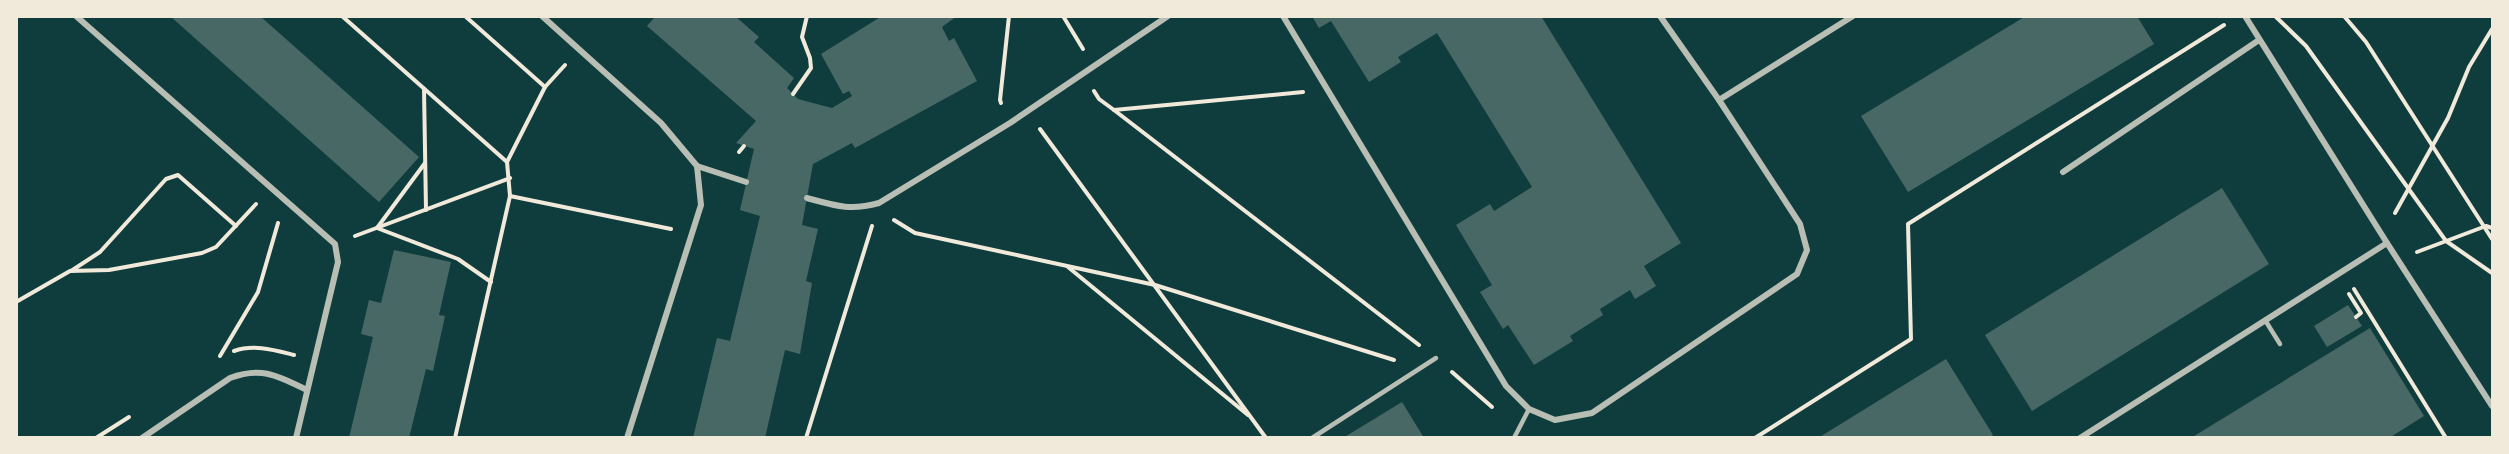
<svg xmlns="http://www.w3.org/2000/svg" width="2509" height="454" font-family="Spectral,serif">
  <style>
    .building { fill: #486865 }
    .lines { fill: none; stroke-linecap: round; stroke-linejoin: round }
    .path { stroke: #f1e9da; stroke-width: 4 }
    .service { stroke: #b8beb3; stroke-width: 4.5 }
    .minor { stroke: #b8beb3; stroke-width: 6 }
  </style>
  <rect width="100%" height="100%" fill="#0f3d3e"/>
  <g class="building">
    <polygon points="170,16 260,16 419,157 379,202"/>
    <polygon points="652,16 735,16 759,37 754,42 794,78 787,88 798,99 832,108 852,96 849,91 843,94 821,54 882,16 957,16 942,27 949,41 954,38 977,81 855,148 852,143 813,164 802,225 818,229 806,281 812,283 800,354 785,350 765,438 693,438 717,338 730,341 760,216 740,210 754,149 736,143 756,121 647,26 654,18"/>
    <polygon points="1312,16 1541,16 1681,243 1644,266 1656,286 1635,299 1630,290 1600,309 1603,315 1570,336 1573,341 1534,365 1508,325 1503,329 1480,292 1492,285 1456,225 1490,204 1494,211 1532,187 1437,33 1398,57 1401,62 1369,82 1331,21 1319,28"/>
    <polygon points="2026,16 2137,16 2154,44 1908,192 1861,116"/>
    <polygon points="2222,188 2269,264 2032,411 1985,335"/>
    <polygon points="394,250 451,262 439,315 445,316 433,371 426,369 409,438 349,438 373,337 361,334 369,300 381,303"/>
    <polygon points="2348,305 2362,326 2327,347 2314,326"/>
    <polygon points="2370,328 2424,416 2389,438 2191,438"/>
    <polygon points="1946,359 1993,435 1989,438 1818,438"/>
    <polygon points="1402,402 1424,438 1343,438"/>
  </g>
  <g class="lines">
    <g class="path">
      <polyline points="342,16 507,162 510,196 455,438"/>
      <polyline points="465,16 545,87"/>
      <polyline points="817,16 829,16"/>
      <polyline points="1063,16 1083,49"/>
      <polyline points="2275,16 2306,46 2446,241 2492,273"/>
      <polyline points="2344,16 2366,42 2492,239"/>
      <polyline points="424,89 426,210"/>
      <polyline points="1094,91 1099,99 1114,110 1419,345"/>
      <polyline points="793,94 811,68 810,58 802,37 807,16"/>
      <polyline points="1001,103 1000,100 1009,16"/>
      <polyline points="1114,110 1303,92"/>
      <polyline points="1040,129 1266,438"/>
      <polyline points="739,152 744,146"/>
      <polyline points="507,162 545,87 565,65"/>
      <polyline points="425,163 377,228 458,259 491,282"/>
      <polyline points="510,196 671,229"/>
      <polyline points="2395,213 2448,118 2469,67 2492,29"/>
      <polyline points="894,220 915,233 1155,285 1394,360"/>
      <polyline points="355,236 510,178"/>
      <polyline points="2417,252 2486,226 2492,228"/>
      <polyline points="1068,267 1248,415"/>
      <polyline points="71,271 100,252 166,179 178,175 236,226"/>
      <polyline points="2354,289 2446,438"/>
      <polyline points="2349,294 2361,313 2356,317"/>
      <polyline points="16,302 70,271 109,270 202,253 216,247 256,204"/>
      <path d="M 234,351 C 254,344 274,350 294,355"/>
      <polyline points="220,356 258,292 278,223"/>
      <polyline points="1452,372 1492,407"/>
      <polyline points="96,438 129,417"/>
      <polyline points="806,438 872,226"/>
      <polyline points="1755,438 1911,339 1908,224 2224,25"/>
    </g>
    <g class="service">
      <polyline points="2265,320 2280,344"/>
      <polyline points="1312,438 1436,358"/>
      <polyline points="1514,438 1529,409"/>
    </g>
    <g class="minor">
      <polyline points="76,16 335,244 338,262 296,438"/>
      <polyline points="542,16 661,123 697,166 701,205 627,438"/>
      <polyline points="1283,16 1506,386 1529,409 1555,420 1592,413 1797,274 1807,250 1800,224 1719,100 1660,16"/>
      <polyline points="2245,16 2387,243 2492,406"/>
      <polyline points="1719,100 1853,16"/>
      <polyline points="697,166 746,182"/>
      <polyline points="2063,172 2259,40"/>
      <path d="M 807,198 C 836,206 850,211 879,203 L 1010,123 L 1168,16"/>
      <path d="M 142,438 L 230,378 C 262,366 278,376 307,390"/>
      <polyline points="2080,438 2387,243"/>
    </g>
  </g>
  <rect width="2509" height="454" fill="none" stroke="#f1e9da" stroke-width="36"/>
</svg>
